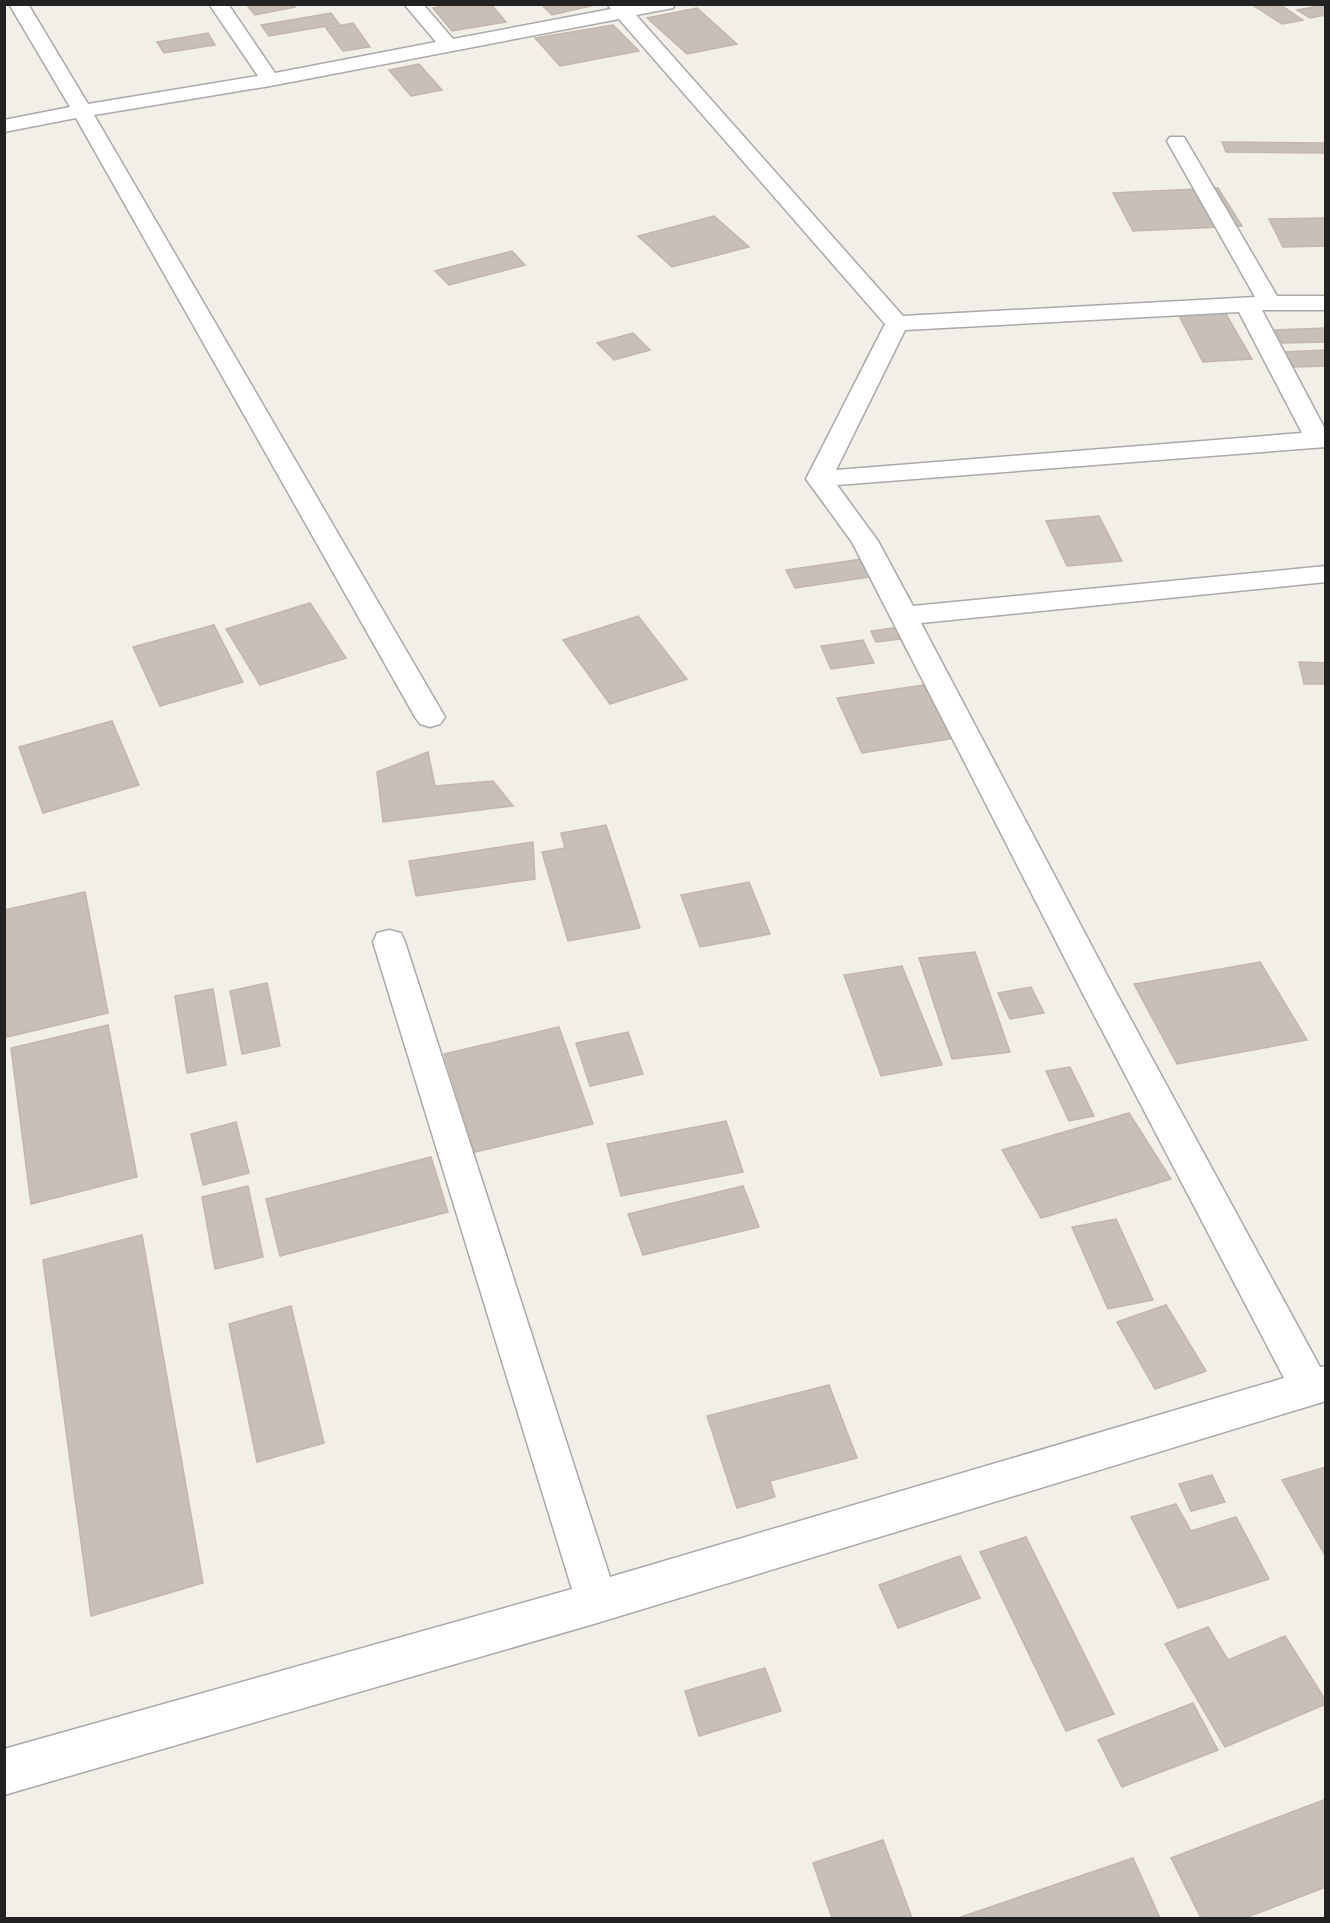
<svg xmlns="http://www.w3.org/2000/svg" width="1330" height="1923" font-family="Arial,sans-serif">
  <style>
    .building { fill: #c7bfb8; stroke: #c4b6ab; stroke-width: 1.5 }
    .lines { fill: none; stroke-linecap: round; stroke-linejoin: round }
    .minor-casing { stroke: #a9a9a9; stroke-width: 3 }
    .minor { fill: #fff; fill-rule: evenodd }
  </style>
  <rect width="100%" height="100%" fill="#f2efe9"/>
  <g class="building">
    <polygon points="246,4 293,4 295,7 255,15"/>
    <polygon points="453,4 491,4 506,22 452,31 433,8"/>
    <polygon points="541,4 599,4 552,15"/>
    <polygon points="1251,4 1279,4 1303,20 1282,24"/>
    <polygon points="1326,5 1326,15 1310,18 1297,10"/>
    <polygon points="697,8 737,44 687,54 647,18"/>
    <polygon points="331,13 339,24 269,36 261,25"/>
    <polygon points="353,23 370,47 343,51 326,28"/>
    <polygon points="613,25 639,51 560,66 535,38"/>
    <polygon points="208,33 215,45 164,53 157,42"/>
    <polygon points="419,64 442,90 411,96 389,70"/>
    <polygon points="1222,142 1323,143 1326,153 1226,152"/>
    <polygon points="1218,188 1242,226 1133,231 1113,193"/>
    <polygon points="714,216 749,247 672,267 638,236"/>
    <polygon points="1326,218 1326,246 1283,247 1269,219"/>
    <polygon points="512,251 525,265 449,285 435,271"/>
    <polygon points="1223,309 1252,359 1203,362 1177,312"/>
    <polygon points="1326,328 1326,342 1282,343 1275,330"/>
    <polygon points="633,333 650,350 614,360 597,343"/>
    <polygon points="1326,350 1326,366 1294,367 1284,352"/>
    <polygon points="1099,516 1122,561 1067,566 1046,521"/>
    <polygon points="882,556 891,574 795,588 786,570"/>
    <polygon points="310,603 346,658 260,685 226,629"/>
    <polygon points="638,616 687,679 610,704 563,640"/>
    <polygon points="921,624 932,646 906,650 901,639 876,642 871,631"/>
    <polygon points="214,625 243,682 160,706 133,647"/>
    <polygon points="863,640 874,663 831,669 821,646"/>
    <polygon points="1299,662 1326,663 1326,684 1304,684"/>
    <polygon points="936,683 963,737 862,753 837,698"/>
    <polygon points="112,721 139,785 43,813 19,747"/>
    <polygon points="428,752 435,786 493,781 513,806 383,822 377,772"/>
    <polygon points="606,825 640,928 568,941 542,852 565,848 561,833"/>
    <polygon points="533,842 535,879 416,896 409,861"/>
    <polygon points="749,882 770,934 700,947 681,895"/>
    <polygon points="85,892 108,1013 7,1037 4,1018 4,910"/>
    <polygon points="975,952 1010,1052 952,1059 919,958"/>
    <polygon points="1260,962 1307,1040 1177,1064 1134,984"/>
    <polygon points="902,966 942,1065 881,1076 844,975"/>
    <polygon points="267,983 280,1046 242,1054 230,991"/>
    <polygon points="1031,987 1044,1013 1010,1019 998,993"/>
    <polygon points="213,989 226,1065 187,1073 175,996"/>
    <polygon points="108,1025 137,1177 31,1204 11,1048"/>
    <polygon points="559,1027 593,1124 475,1152 444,1054"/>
    <polygon points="628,1032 643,1074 590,1086 576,1043"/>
    <polygon points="1070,1067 1094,1116 1069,1121 1046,1071"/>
    <polygon points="1129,1113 1171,1179 1041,1218 1002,1150"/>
    <polygon points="726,1121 743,1172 621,1196 607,1144"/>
    <polygon points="236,1122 249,1173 203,1185 191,1134"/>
    <polygon points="431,1157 448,1212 280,1256 266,1199"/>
    <polygon points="248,1186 263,1257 215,1269 202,1197"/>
    <polygon points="743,1186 759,1227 643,1255 628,1214"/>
    <polygon points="1116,1219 1153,1300 1108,1309 1072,1227"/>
    <polygon points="142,1235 203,1583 91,1616 43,1260"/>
    <polygon points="1166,1305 1206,1371 1155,1389 1117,1322"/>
    <polygon points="291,1306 324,1443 257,1462 229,1324"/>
    <polygon points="829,1385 857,1458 770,1481 775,1497 737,1508 707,1416"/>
    <polygon points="1326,1467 1326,1557 1282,1480"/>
    <polygon points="1212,1475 1225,1502 1191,1511 1179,1484"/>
    <polygon points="1176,1504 1191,1531 1236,1517 1269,1579 1178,1608 1131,1517"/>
    <polygon points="1026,1537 1114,1714 1066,1731 980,1552"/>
    <polygon points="960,1556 980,1598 898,1628 879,1585"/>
    <polygon points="1208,1627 1228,1660 1285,1636 1326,1701 1326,1704 1225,1747 1165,1644"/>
    <polygon points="765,1668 781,1711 699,1736 685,1691"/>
    <polygon points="1193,1703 1218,1750 1122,1787 1098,1740"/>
    <polygon points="1326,1799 1326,1887 1245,1918 1201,1918 1171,1858"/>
    <polygon points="883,1840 912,1918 832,1918 813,1863"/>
    <polygon points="1133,1858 1160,1918 958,1918"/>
  </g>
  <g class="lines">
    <defs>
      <path id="minor" d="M 9,4 L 28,4 L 88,104 L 258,76 L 209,4 L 228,4 L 275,73 L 436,42 L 404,4 L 423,4 L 453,39 L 611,9 L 607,4 L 675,4 L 673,8 L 636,15 L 903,316 L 1255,297 L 1167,141 L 1170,137 L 1184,137 L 1277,296 L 1326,296 L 1326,310 L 1262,310 L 1326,431 L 1326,447 L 837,485 L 878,541 L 913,606 L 1326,566 L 1326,582 L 921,623 L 1117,994 L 1320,1367 L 1326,1366 L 1326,1401 L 597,1623 L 4,1795 L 4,1749 L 572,1589 L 373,942 L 377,933 L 389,930 L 401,933 L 405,942 L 610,1577 L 1284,1378 L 1083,994 L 852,542 L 806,479 L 885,324 L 619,19 L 270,86 L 94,115 L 445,717 L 440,724 L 430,727 L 420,724 L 415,717 L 76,118 L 4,132 L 4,120 L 70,107 ZM 1239,312 L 1302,433 L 836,470 L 905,330 Z"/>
    </defs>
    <use href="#minor" class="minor-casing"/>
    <use href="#minor" class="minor"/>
  </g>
  <rect width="1330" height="1923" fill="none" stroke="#222222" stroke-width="12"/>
</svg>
